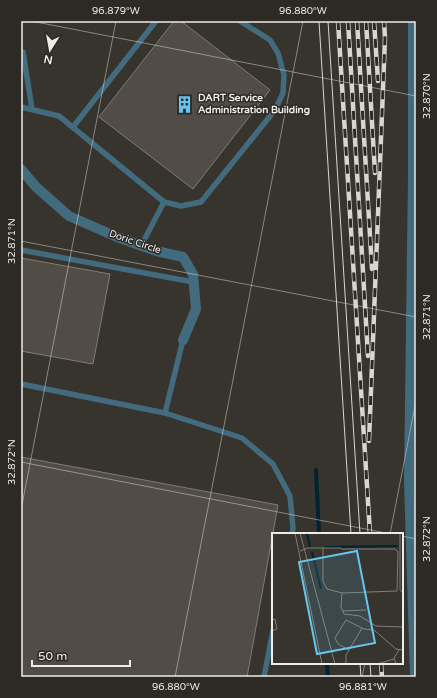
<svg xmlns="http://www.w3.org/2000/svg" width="437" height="698" font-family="'Varela Round',sans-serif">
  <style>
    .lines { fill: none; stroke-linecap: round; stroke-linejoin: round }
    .stream { stroke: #002331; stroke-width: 4 }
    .building { fill: #514c46; stroke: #807b75 }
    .service { stroke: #436b7e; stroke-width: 5.5 }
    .minor { stroke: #436b7e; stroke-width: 10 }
    .tertiary { stroke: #436b7e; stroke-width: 10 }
    .tram { stroke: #d8d6d2; stroke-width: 1 }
    .rail-casing { stroke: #d8d6d2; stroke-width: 4.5 }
    .rail { stroke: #2d2924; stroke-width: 3; stroke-dasharray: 9; stroke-linecap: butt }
    .ticks { fill: none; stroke: #eeece8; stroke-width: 1; stroke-opacity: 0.45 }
    .labels { text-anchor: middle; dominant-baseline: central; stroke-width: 3; stroke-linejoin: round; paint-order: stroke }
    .poi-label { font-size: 10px; font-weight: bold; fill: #eeece8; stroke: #2d2924; text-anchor: start }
    .street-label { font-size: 10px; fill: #eeece8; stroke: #2d2924 }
    .inset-river { fill: none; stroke: #002331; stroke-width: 2 }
    .inset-road { fill: none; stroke: #807d78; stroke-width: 1 }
    .view { fill: #66c4ef; fill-opacity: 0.15; stroke: #66c4ef; stroke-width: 2 }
    .inset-edge { fill: none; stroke: #eeece8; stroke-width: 2 }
    .neatline { fill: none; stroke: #eeece8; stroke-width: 1.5 }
    .ticks-label { font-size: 10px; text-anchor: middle; fill: #eeece8 }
  </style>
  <rect width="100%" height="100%" fill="#37332d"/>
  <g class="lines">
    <g class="stream">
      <polyline points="316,470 319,534"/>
      <polyline points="327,663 328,677"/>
    </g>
  </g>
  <g class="building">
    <polygon points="174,21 181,21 270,90 193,189 99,117"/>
    <polygon points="21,258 110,274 93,364 21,351"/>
    <polygon points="21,457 278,505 247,677 21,677"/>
  </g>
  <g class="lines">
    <g class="service">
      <polyline points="23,52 32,109"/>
      <polyline points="21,107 59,116 164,202 181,206 201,202 275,110 283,93 284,75 278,53 270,40 240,21"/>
      <polyline points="73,127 156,21"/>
      <polyline points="141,246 164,202"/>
      <polyline points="21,250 193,282"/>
      <polyline points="21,384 165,413 242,438 273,464 290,496 293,528 292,534"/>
      <polyline points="165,413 183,340"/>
      <polyline points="264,677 273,630"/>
    </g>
    <polyline class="minor" points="21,169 36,187 69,216 117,237 156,251 183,257 193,274 196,309 183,340"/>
    <polyline class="tertiary" points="413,21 413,173 409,481 415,677"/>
    <g class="tram">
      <polyline points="319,21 351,534"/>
      <polyline points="328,21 360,534"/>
      <polyline points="360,663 361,677"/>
      <polyline points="370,663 371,677"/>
    </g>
    <defs>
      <g id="rail">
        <polyline points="338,21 370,534"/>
        <polyline points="348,21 368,356"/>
        <polyline points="357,21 372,269"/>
        <polyline points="366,21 375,173"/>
        <polyline points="374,21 378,81"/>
        <polyline points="369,441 385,38 384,21"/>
        <polyline points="381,663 382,677"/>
      </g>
    </defs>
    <use href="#rail" class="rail-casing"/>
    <use href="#rail" class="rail"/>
  </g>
  <path class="ticks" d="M 31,21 L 416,96M 21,241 L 416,317M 21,462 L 391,534M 21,510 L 116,21M 390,534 L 416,401M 402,536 L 416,539M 175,677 L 303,21M 362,677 L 365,663"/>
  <defs>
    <symbol id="building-bare" viewBox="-9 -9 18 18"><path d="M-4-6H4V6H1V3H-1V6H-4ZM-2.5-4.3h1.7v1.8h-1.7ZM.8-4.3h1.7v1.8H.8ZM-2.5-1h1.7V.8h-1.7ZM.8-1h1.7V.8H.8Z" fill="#66c4ef" stroke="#2d2924" stroke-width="2.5" paint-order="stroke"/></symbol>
  </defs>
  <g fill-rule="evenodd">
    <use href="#building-bare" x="172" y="92" width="25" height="25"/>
  </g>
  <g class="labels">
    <g class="poi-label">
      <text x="198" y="98">DART Service<tspan x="198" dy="12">Administration Building</tspan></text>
    </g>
    <g class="street-label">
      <text transform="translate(135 242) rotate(19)">Doric Circle</text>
    </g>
  </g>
  <g transform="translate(272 533)">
    <rect width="131" height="131" fill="#37332d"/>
    <path class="inset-river" d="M 35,0 L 38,14M 53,14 L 126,13M 40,19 L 49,56"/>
    <path class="inset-road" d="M 23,0 L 50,131M 28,0 L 63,131M 128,0 L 128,57 L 131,60M 28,18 L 36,15 L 69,15 L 70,16 L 123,16 L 126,19 L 125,58 L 70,60 L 55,56 L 51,48 L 51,15M 70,60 L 69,74 L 72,81 L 88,83 L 104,93 L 131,94M 70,78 L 94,77M 0,87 L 3,86 L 5,96 L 0,98M 77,117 L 66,111 L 63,105 L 74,87 L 92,96 L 102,97 L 124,116 L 131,117M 74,131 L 74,122 L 90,95M 105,131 L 122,126M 124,131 L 122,125 L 127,117"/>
    <path class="view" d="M 85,18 L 103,110 L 45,121 L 27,29 Z"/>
    <rect width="131" height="131" class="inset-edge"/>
  </g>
  <rect width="437" height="698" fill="none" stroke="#2d2924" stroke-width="44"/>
  <g transform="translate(50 50) rotate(191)" stroke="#2d2924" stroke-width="3" paint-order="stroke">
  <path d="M0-3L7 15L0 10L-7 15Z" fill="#eeece8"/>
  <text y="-6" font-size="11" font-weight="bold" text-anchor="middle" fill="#eeece8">N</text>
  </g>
  <path d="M32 660v6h98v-6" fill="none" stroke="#eeece8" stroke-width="2"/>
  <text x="38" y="660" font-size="12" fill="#eeece8" stroke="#2d2924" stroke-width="3" paint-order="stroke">50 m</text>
  <rect x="22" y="22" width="393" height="654" class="neatline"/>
  <g class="ticks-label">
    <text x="116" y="14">96.879°W</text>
    <text x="303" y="14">96.880°W</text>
    <text transform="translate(426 96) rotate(-90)" y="4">32.870°N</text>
    <text transform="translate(11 241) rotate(-90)" y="4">32.871°N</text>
    <text transform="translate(426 317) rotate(-90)" y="4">32.871°N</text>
    <text transform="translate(11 462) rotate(-90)" y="4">32.872°N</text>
    <text transform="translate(426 539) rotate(-90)" y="4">32.872°N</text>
    <text x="176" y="690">96.880°W</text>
    <text x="363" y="690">96.881°W</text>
  </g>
</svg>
